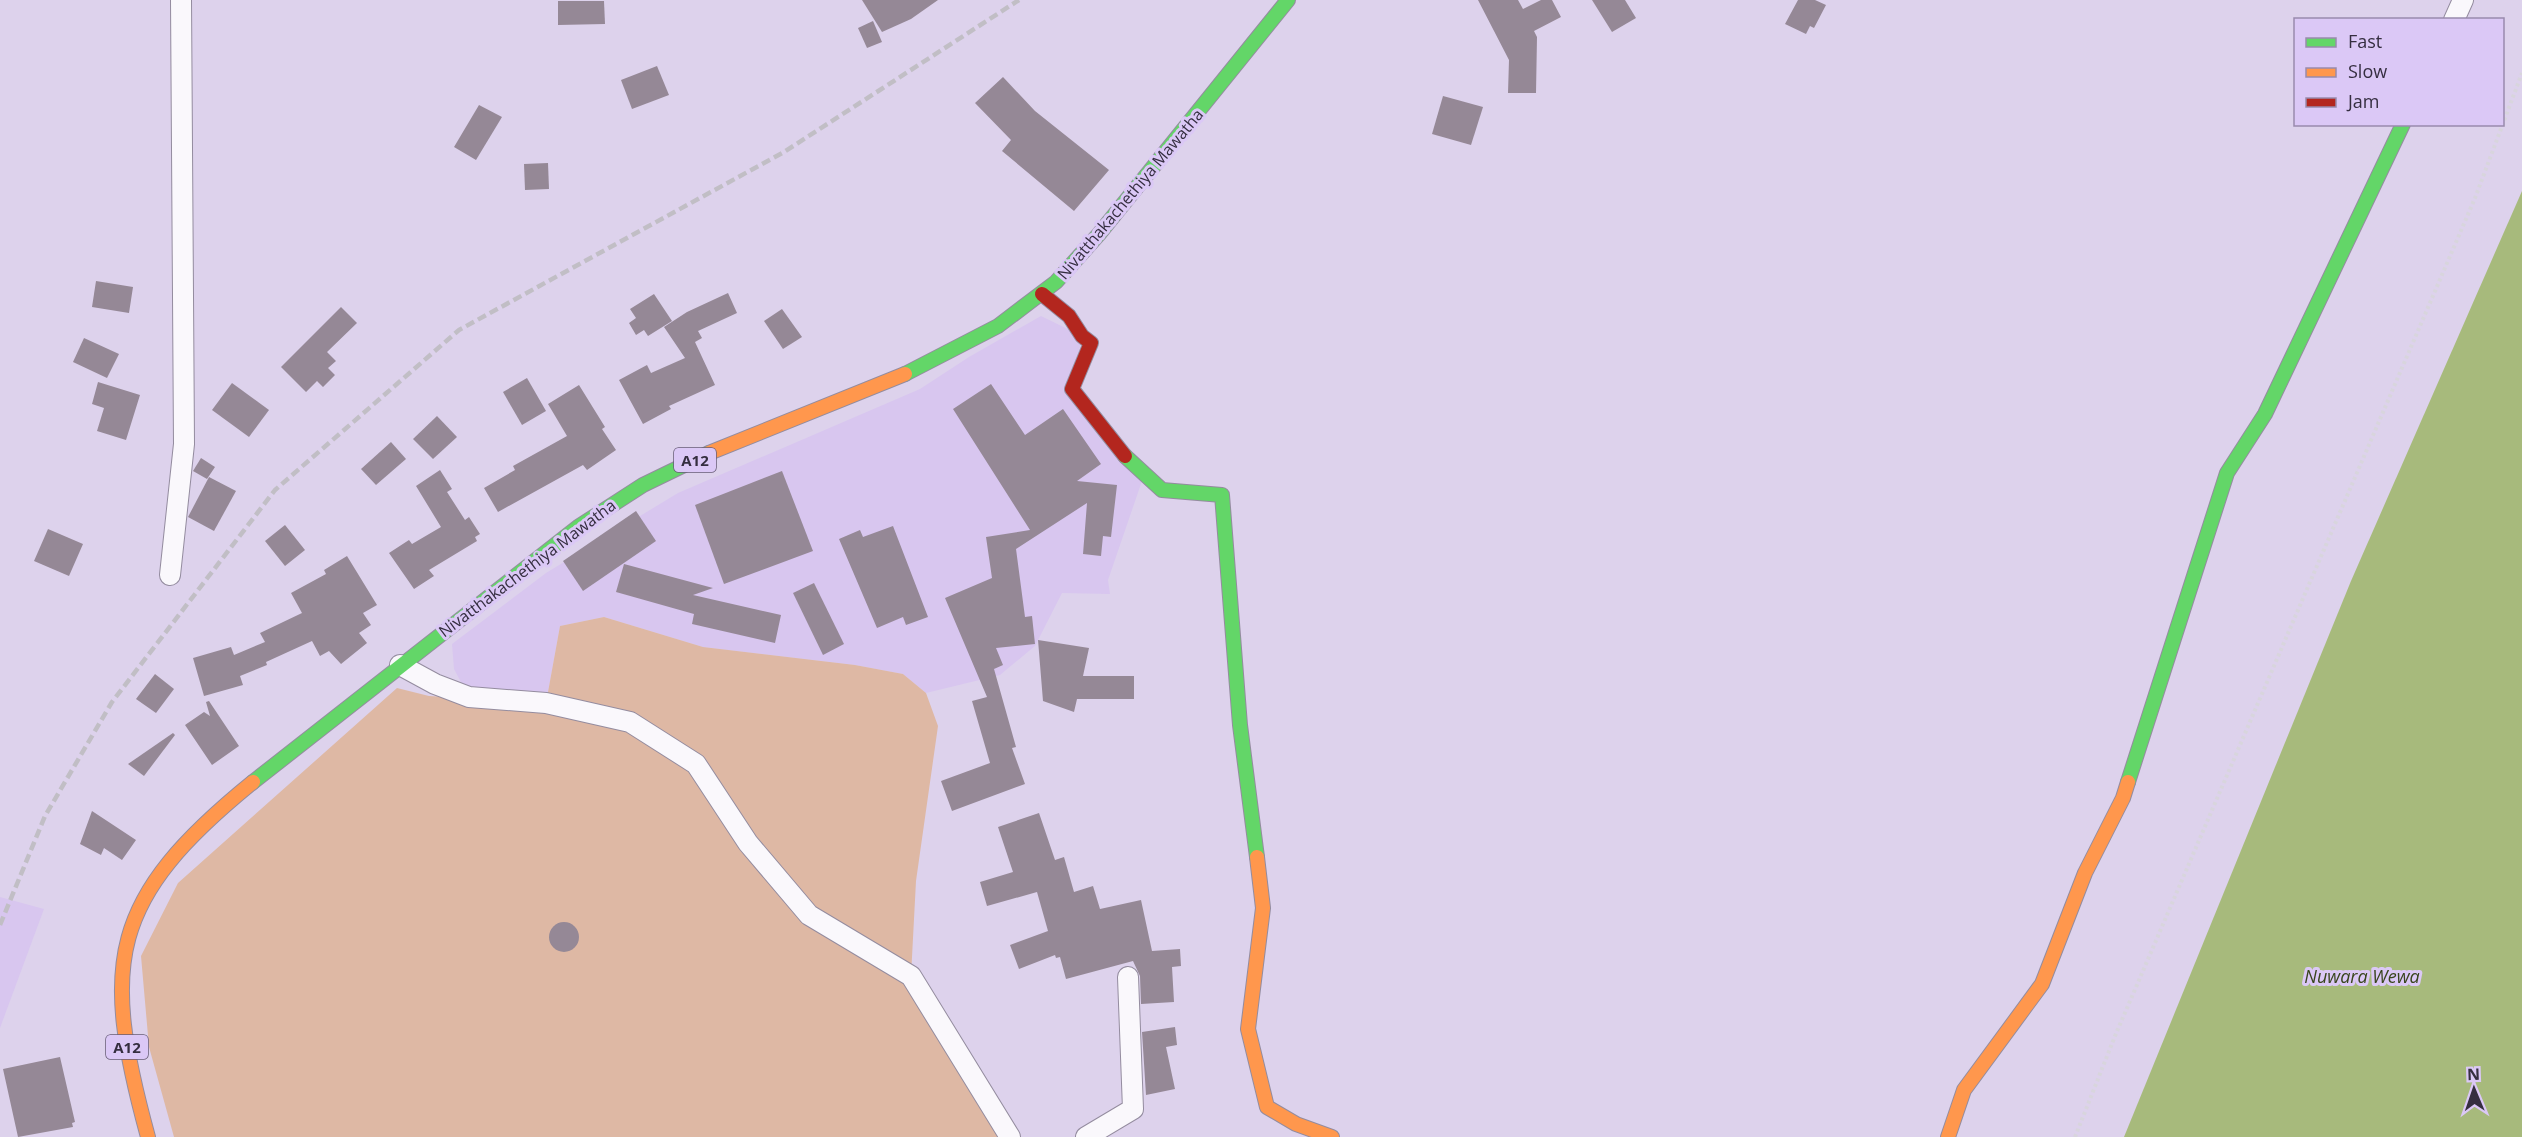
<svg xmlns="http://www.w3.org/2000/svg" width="2522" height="1137" font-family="'Open Sans',sans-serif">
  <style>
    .built { fill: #d8c6ef }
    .green { fill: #deb8a4 }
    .water { fill: #a7ba7c }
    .building { fill: #958896 }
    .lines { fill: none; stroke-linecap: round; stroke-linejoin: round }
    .street-casing { stroke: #948c9f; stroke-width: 22 }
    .fast-casing { stroke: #948c9f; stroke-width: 16 }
    .slow-casing { stroke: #948c9f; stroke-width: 16 }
    .jam-casing { stroke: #948c9f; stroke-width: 16 }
    .path { stroke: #d8d5dd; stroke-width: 4; stroke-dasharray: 3 3; stroke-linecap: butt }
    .street { stroke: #faf8fc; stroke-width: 20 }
    .fast { stroke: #63d668; stroke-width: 14 }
    .slow { stroke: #ff974d; stroke-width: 14 }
    .jam { stroke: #b3261e; stroke-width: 14 }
    .rail { stroke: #c1bec5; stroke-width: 4.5; stroke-dasharray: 9 4.5; stroke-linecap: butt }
    .labels { text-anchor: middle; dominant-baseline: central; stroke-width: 6; stroke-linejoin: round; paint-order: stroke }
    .shield { fill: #dbc8f6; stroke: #675c77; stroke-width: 1.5 }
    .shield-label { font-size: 15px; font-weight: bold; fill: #352e40 }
    .street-label { font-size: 16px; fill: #352e40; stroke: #dbc8f6 }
    .water-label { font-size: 18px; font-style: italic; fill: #38451c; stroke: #dbc8f6 }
  </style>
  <rect width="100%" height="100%" fill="#ddd2ec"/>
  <g class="built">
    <polygon points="1041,316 1082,336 1072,389 1144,475 1108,580 1110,594 1062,593 1035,646 1000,675 926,693 903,674 855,665 703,647 604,617 560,626 546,703 469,697 454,669 452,644 546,573 678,493 920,389 969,357"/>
    <polygon points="0,897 44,909 0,1028"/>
  </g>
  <polygon class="green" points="604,617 703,647 855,665 903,674 926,693 938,726 916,881 911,976 1010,1137 174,1137 149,1047 141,956 178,883 397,688 429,696 546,703 560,626"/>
  <polygon class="water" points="2522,191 2522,1137 2124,1137 2351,581"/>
  <g class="building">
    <polygon points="862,0 938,0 911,19 882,32"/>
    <polygon points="1478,0 1518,0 1523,9 1541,0 1552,0 1561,17 1534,31 1537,37 1536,93 1508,93 1509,60"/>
    <polygon points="1592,0 1625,0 1636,18 1612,32"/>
    <polygon points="1798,0 1815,0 1826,5 1814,28 1810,26 1806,34 1785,24"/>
    <polygon points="558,1 604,1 605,24 558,25"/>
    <polygon points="873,21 882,42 867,48 858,28"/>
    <polygon points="657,66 669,95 632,109 621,80"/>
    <polygon points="1003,77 1035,111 1109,170 1074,211 1002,151 1011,140 975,103"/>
    <polygon points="1443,96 1483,107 1471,145 1432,134"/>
    <polygon points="479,105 502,117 476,160 454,147"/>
    <polygon points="548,163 549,189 525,190 524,164"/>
    <polygon points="96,281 133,287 129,313 92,307"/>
    <polygon points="728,293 737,313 698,331 702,338 695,342 715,385 669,406 671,409 643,424 619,380 647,365 651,373 685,358 664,327 687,312"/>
    <polygon points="654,294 672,321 648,336 644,330 636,335 629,323 636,318 630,309"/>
    <polygon points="341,307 357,323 327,352 336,361 328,368 335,375 323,387 317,381 306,392 281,367"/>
    <polygon points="782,309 802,337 783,349 764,321"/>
    <polygon points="84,338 119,354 107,378 73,362"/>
    <polygon points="527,378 546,411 522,425 503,392"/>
    <polygon points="98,382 140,395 126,440 97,431 104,408 92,404"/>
    <polygon points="232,383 269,410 249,437 212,410"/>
    <polygon points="991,384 1025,435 1063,409 1101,464 1077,481 1117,485 1111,537 1103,536 1101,556 1083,554 1087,503 1016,549 1025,617 1032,616 1035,644 996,648 1003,665 994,669 1016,747 1012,748 1025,784 952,811 941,781 990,763 972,701 987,697 945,598 992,578 986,537 1030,530 953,409"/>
    <polygon points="579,385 605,427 602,429 616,450 587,470 583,465 498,512 484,488 515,470 513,466 567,436 548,404"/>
    <polygon points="437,416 457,437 433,459 413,439"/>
    <polygon points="391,442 406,459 376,485 361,469"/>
    <polygon points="201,458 215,467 207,479 193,471"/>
    <polygon points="440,470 452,489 447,492 465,520 469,517 480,534 475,537 477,541 429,570 434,576 414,589 389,553 409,540 412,544 441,527 416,486"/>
    <polygon points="782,471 813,551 724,584 695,505"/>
    <polygon points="209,477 236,491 214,531 188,517"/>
    <polygon points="636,511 656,541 583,591 563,561"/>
    <polygon points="285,525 305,550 285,566 265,541"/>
    <polygon points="893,526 928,617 906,625 903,617 877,628 839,539 860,530 863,537"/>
    <polygon points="48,529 83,544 69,576 34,561"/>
    <polygon points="347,556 377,605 363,613 371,625 359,633 367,643 341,664 329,651 320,656 312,641 266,662 267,665 240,676 243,685 204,696 193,658 231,647 234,655 265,642 260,633 302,613 291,593 326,574 324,570"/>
    <polygon points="624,564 713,588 693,595 781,615 775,643 692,624 694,614 616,592"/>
    <polygon points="814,583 844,644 823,655 793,593"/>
    <polygon points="1038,640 1089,648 1083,676 1134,676 1134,699 1077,699 1074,712 1043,701"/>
    <polygon points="155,674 174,689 156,713 136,699"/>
    <polygon points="209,701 239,746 212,765 185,725 204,712 210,716 206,702"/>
    <polygon points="173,733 175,735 144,776 128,764"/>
    <polygon points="92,811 136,840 122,860 104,848 101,855 80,844"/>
    <polygon points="1039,813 1055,860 1064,857 1074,892 1093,886 1100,909 1141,900 1152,951 1180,949 1181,966 1172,967 1174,1002 1141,1004 1140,976 1133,961 1066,979 1060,957 1056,958 1055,955 1019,969 1010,945 1048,931 1037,892 987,906 980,882 1013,872 998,827"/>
    <circle cx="564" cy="937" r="15"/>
    <polygon points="1175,1027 1177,1045 1166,1047 1175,1089 1146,1095 1142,1032"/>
    <polygon points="60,1057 75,1122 72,1123 73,1127 18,1137 3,1069"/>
  </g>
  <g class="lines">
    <defs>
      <g id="street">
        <polyline points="2454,20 2463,0"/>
        <polyline points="170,575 184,444 181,0"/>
        <polyline points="400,665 435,684 469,697 546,703 630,722 696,764 748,843 809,915 911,976 1010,1137"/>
        <polyline points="1086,1137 1133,1109 1128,977"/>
      </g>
      <g id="fast">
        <polyline points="905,374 998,326 1056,282 1099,234 1288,0"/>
        <polyline points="1125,456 1162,490 1222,495 1240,725 1257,857"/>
        <polyline points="253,782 578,527 643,485 709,453"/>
        <polyline points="2128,782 2227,473 2265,414 2403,124"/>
      </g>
      <g id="slow">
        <polyline points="709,453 905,374"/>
        <polyline points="1257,857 1263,908 1248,1029 1267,1107 1296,1124 1332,1137"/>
        <path d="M 148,1137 C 100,962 109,899 253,782"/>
        <polyline points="1948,1137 1964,1090 2042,984 2085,873 2123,798 2128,782"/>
      </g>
      <polyline id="jam" points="1042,294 1069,316 1082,336 1091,343 1072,389 1125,456"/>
    </defs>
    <use href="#street" class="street-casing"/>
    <use href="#fast" class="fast-casing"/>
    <use href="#slow" class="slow-casing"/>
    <use href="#jam" class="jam-casing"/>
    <polyline class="path" points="2075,1137 2115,1036 2475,198 2522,73"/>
    <use href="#street" class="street"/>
    <use href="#fast" class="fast"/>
    <use href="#slow" class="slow"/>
    <use href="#jam" class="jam"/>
    <polyline class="rail" points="0,925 45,816 112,702 275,490 459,330 784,152 1019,0"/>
  </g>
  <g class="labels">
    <g class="shield">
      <rect x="674" y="448" width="42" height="24" rx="4.5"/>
      <rect x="106" y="1035" width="42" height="24" rx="4.5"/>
    </g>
    <g class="shield-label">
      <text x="695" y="460">A12</text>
      <text x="127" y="1047">A12</text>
    </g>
    <g class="street-label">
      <text transform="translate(1130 194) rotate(-50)">Nivatthakachethiya Mawatha</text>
      <text transform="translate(527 568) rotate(-37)">Nivatthakachethiya Mawatha</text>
    </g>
    <g class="water-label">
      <text x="2362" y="976">Nuwara Wewa</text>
    </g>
  </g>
  <rect x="2294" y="18" width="210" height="108" fill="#dbc8f6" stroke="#998aad" stroke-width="1.5"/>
  <rect x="2306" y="38" width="30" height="9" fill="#63d668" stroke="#998aad" stroke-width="1.5"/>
  <text x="2348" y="48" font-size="18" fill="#352e40">Fast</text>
  <rect x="2306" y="68" width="30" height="9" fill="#ff974d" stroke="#998aad" stroke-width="1.5"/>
  <text x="2348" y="78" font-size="18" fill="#352e40">Slow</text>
  <rect x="2306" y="98" width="30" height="9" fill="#b3261e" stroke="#998aad" stroke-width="1.5"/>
  <text x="2348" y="108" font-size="18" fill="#352e40">Jam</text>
  <g transform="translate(2474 1089) rotate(358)" stroke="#dbc8f6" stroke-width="4.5" paint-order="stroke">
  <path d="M0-4.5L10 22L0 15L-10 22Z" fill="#352e40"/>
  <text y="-9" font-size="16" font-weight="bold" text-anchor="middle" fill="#352e40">N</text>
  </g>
</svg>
